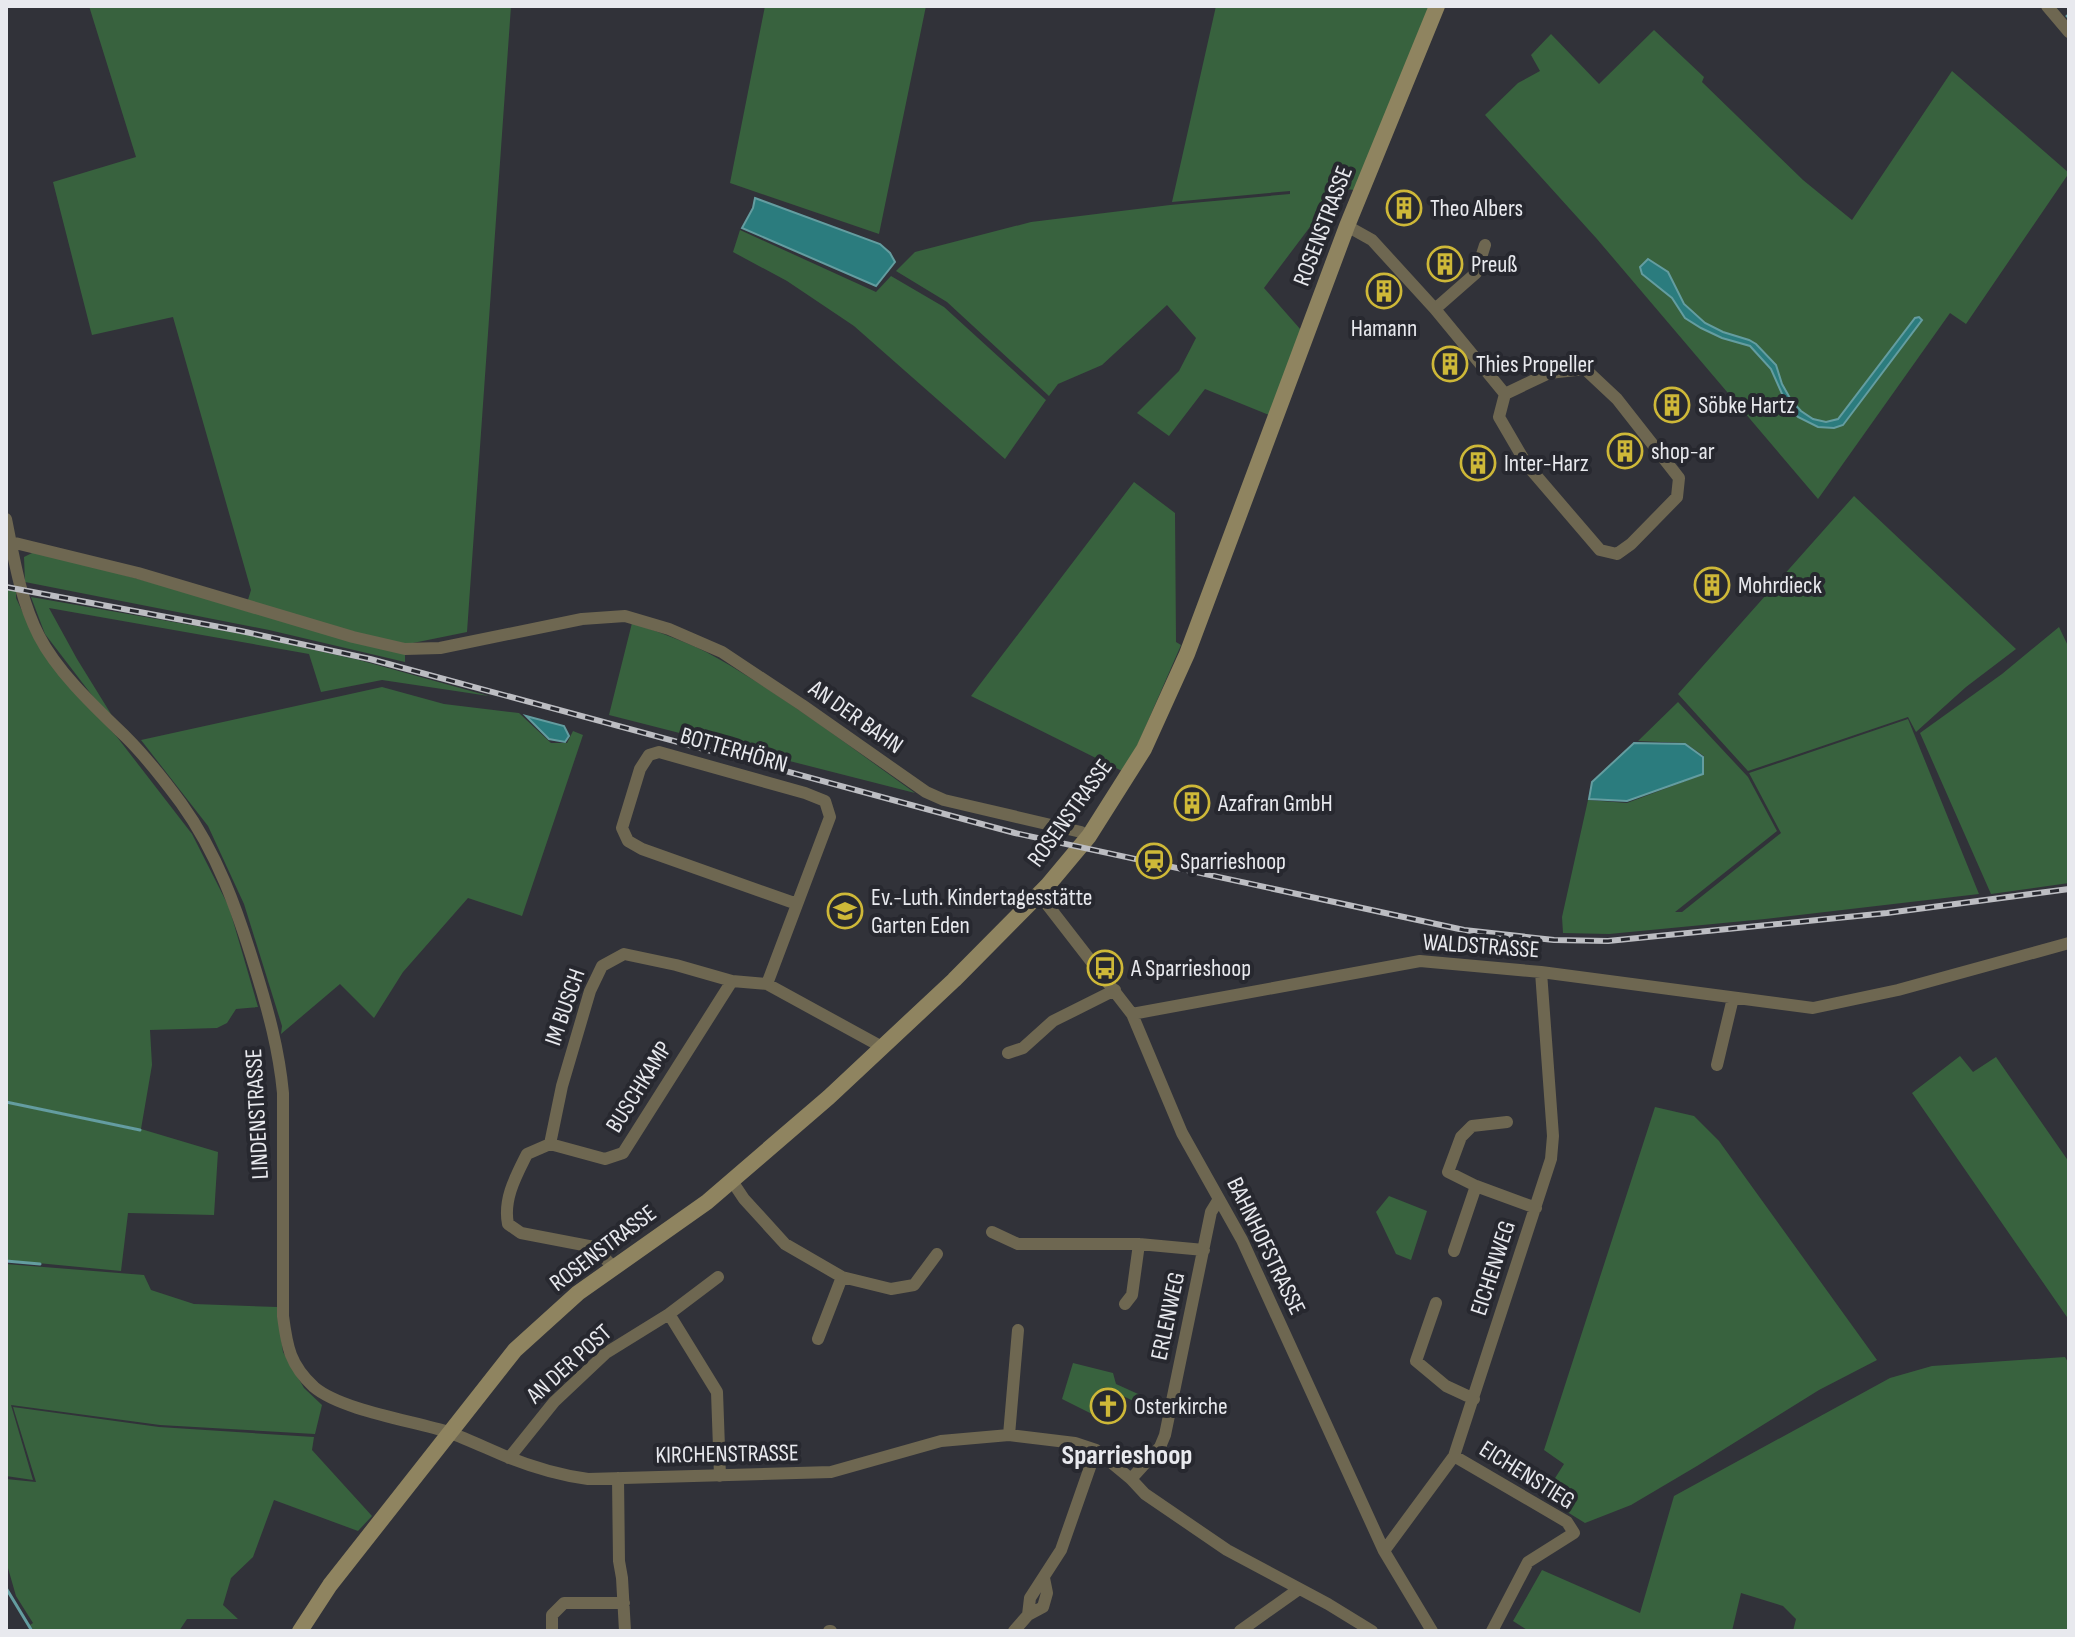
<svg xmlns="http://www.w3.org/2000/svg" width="2075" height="1637" font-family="'Sofia Sans Condensed',sans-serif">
<rect width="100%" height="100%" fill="#313239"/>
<path fill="#38623e" d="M 89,6 L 511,6 L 467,632 L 408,644 L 352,633 L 247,603 L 251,590 L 173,317 L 92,335 L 53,182 L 136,157 Z
M 765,6 L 926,6 L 879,234 L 730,183 Z
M 1216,6 L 1432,6 L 1356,190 L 1343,189 L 1334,195 L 1264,288 L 1301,330 L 1269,415 L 1205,389 L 1169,436 L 1137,413 L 1179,371 L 1196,338 L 1167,305 L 1102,365 L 1058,384 L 1049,396 L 947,302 L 896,271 L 915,252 L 1031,222 L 1170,205 L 1290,194 L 1290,191 L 1172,202 Z
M 1654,30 L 1704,77 L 1702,82 L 1803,180 L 1852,220 L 1952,71 L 2069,173 L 1966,324 L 1950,313 L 1818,499 L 1597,239 L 1485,115 L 1518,83 L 1540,71 L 1531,55 L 1551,34 L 1599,84 Z
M 740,230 L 876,292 L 891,276 L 944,307 L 1046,400 L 1005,459 L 854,326 L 787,281 L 733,252 Z
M 1134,482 L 1175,513 L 1176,642 L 1181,645 L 1138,744 L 1122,771 L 971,696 Z
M 1854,496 L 2016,649 L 1966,687 L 1916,732 L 1908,717 L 1748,771 L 1678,694 Z
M 36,551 L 405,652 L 405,662 L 269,630 L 25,582 L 24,557 Z
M 6,589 L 16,591 L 16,598 L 37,643 L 68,684 L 117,737 L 192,834 L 229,907 L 258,1007 L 236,1009 L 227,1023 L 217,1028 L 150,1030 L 152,1065 L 141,1129 L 218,1152 L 214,1215 L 128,1213 L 121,1271 L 6,1260 L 6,1103 L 140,1131 L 141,1129 L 6,1101 Z
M 31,597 L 242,634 L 359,660 L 489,696 L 382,680 L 321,692 L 309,654 L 49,608 L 77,659 L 111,714 L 101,707 L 45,634 Z
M 632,623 C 661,633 691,643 717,658 C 786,697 850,747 915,793 L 609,715 Z
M 2059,627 L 2069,648 L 2069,883 L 1991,894 L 1920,733 L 2002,674 Z
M 382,687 L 444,704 L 519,713 L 551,743 L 567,743 L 573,731 L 583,735 L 522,916 L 468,898 L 403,972 L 374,1018 L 340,984 L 281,1034 L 282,1026 L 244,904 L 208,826 L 141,740 Z
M 1678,702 L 1748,777 L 1777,831 L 1675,912 L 1682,912 L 1781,833 L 1749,773 L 1908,719 L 1979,894 L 1765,919 L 1609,934 L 1563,933 L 1562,917 L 1588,800 L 1627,803 L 1704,774 L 1704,756 L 1685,743 L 1638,741 Z
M 1960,1056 L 1973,1072 L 1996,1057 L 2069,1162 L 2069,1320 L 1912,1093 Z
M 1655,1107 L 1694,1116 L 1719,1141 L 1877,1360 L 1819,1390 L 1697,1466 L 1631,1505 L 1585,1523 L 1543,1497 L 1564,1464 L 1544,1450 Z
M 1389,1196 L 1427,1211 L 1411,1260 L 1396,1254 L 1376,1212 Z
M 6,1264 L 144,1275 L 151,1290 L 194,1304 L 277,1307 L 283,1352 L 304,1388 L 322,1405 L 315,1434 L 160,1425 L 11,1405 L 33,1480 L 6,1476 Z
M 2065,1357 L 2069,1364 L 2069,1631 L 1793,1631 L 1796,1619 L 1783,1606 L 1741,1593 L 1732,1631 L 1529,1631 L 1513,1621 L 1542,1570 L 1640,1613 L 1674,1496 L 1890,1378 L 1932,1366 Z
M 1073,1363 L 1113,1373 L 1116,1384 L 1147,1398 L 1144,1406 L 1104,1387 L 1092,1414 L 1062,1399 Z
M 13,1407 L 159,1427 L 314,1437 L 312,1450 L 372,1516 L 358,1531 L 274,1500 L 253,1557 L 231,1578 L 223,1605 L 238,1619 L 187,1619 L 179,1631 L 34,1631 L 30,1625 L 33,1623 L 16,1596 L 6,1561 L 6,1479 L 36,1482 Z"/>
<path fill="#2b7c7e" stroke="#649da0" stroke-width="2" d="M 755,198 L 880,244 L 890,253 L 895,262 L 876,286 L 742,228 L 753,208 Z
M 1648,259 L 1668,272 L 1684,304 L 1705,323 L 1723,332 L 1749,340 L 1756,344 L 1776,365 L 1782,384 L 1791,400 L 1801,411 L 1813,419 L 1826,422 L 1838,419 L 1915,318 L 1919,317 L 1922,320 L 1843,425 L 1834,428 L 1818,427 L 1798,417 L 1787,405 L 1771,369 L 1750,346 L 1722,338 L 1701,328 L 1685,318 L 1672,298 L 1642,274 L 1640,267 Z
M 526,716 L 564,726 L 569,736 L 565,742 L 549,739 Z
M 1634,743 L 1685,744 L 1703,757 L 1703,774 L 1627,801 L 1589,799 L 1592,782 Z"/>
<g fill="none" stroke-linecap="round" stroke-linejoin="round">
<path stroke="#649da0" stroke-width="3" d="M 2067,16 L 2069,16
M 6,1102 L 140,1130
M 6,1261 L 40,1264
M 6,1588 L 32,1631"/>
<path stroke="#6e6751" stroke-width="12" d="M 2047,6 L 2069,32
M 1347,226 L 1372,240 L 1435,309 L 1496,383 L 1505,394 L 1499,417 L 1527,465 L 1600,550 L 1617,554 L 1631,544 L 1677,497 L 1679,478 L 1617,399 L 1585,369 L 1549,373 L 1505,394
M 1435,309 L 1476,273 L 1485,245
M 6,519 C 14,558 20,599 39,636 C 58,673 96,708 126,737 C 146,757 164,780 181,803 C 217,853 237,909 255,968 C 268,1010 279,1050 283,1093 L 283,1316 C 287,1347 290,1365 314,1387 C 341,1410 413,1421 448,1432 C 467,1439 486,1448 505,1456 C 532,1467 559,1475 588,1479 L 831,1472 L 941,1441 L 1009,1435 L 1075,1443 L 1096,1450 L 1131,1479 L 1145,1494 L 1227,1550 L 1328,1604 L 1372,1631
M 11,542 L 138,573 L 353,637 L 405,649 L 440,648 L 582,619 L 625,616 L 669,629 L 722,652 L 802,705 L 926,792 L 944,800 L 1081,832 L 1089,836
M 1039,894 L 1132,1014 L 1182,1133 L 1242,1240 L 1384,1551 L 1432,1631
M 767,984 L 830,817 L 825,801 L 805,793 L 659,752 L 649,755 L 640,769 L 622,828 L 628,841 L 642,849 L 797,904
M 1132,1014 L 1420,961 L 1541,972 L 1813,1008 L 1898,990 L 2069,943
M 1008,1053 L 1023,1048 L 1053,1021 L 1115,990
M 1717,1065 L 1733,998
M 1507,1122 L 1472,1126 L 1461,1137 L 1448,1172 L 1476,1186 L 1536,1208
M 550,1144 L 605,1159 L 623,1153 L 732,981
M 732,1181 L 744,1199 L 785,1244 L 842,1277 L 891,1289 L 914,1285 L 937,1254
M 992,1232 L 1018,1244 L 1139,1244 L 1204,1250
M 1454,1251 L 1476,1186
M 614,1268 L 594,1247 L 521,1233 L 508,1224 C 503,1199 516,1176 527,1154 L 550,1144 L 562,1086 L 590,991 L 602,966 L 624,954 L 676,965 L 732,981 L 767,984 L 882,1047
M 1436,1303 L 1416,1361 L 1446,1386 L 1474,1399
M 1125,1304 L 1132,1295 L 1139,1244
M 669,1314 L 718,1277
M 818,1339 L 842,1277
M 1009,1435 L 1018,1330
M 1454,1456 L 1567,1522 L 1574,1533 L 1528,1562 L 1492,1631
M 509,1458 L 554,1402 L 606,1353 L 669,1314 L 717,1392 L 720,1476
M 618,1478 L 619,1561 L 622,1578 L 625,1631
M 1131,1479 L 1160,1447 L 1165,1435 L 1211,1212 L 1219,1199
M 1384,1551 L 1454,1456 L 1551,1159 L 1553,1136 L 1541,972
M 1028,1615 L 1043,1607 L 1047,1593 L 1044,1578
M 552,1631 L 552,1615 L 564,1603 L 624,1603
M 829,1631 L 831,1631
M 1014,1631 L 1028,1615 L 1030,1598 L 1061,1550 L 1096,1450
M 1240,1631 L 1299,1589"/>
<path stroke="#8f8460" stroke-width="16" d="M 300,1631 L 330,1585 L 515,1350 L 578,1293 L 707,1202 L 829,1097 L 954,980 L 1048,885 L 1089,836 L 1144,749 L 1187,654 L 1347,226 L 1437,6"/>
<g stroke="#bcbdc2" stroke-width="6">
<path id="rail" d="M 6,587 L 241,631 L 370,659 L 1015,833 L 1464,930 L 1554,940 L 1608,941 L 1887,913 L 2069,889"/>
</g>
<use href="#rail" stroke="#27282f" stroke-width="3" stroke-dasharray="9" stroke-linecap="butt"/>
</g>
<defs>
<g id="building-ring" transform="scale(1.8)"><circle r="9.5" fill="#27282f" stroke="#ceb838" stroke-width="1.5"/><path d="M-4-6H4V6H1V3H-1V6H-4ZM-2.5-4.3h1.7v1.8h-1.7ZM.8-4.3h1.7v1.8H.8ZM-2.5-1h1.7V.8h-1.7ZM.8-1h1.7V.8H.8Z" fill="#ceb838"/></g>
<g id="station-ring" transform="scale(1.8)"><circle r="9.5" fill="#27282f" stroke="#ceb838" stroke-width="1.5"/><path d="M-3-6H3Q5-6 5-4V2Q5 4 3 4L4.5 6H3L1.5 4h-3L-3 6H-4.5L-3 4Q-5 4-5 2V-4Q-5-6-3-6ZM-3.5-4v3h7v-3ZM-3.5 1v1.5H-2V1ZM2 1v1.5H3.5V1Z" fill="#ceb838"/></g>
<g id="school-ring" transform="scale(1.8)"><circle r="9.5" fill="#27282f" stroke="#ceb838" stroke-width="1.5"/><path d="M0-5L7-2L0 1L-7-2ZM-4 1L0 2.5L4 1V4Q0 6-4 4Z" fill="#ceb838"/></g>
<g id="bus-ring" transform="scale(1.8)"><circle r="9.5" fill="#27282f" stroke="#ceb838" stroke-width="1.5"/><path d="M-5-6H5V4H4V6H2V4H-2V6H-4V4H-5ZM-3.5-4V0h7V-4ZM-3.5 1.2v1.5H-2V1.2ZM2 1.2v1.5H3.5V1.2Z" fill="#ceb838"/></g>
<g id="church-ring" transform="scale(1.8)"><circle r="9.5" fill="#27282f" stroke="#ceb838" stroke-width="1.5"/><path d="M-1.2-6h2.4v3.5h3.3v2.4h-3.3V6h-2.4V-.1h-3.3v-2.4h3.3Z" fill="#ceb838"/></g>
</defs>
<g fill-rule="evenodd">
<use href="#building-ring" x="1404" y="208"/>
<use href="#building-ring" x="1445" y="264"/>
<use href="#building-ring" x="1384" y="291"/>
<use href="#building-ring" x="1450" y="364"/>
<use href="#building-ring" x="1672" y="405"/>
<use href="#building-ring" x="1625" y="451"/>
<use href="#building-ring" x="1478" y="463"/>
<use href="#building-ring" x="1712" y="585"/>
<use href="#building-ring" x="1192" y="803"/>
<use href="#station-ring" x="1154" y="861"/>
<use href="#school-ring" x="845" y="911"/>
<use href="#bus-ring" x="1105" y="968"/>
<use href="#church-ring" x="1108" y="1406"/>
</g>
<g text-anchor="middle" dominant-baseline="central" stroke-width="8" stroke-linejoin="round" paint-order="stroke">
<g font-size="24" fill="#e8e9ee" stroke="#27282f" text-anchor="start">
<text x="1430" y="208">Theo Albers</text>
<text x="1471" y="264">Preuß</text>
<text x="1384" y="328" text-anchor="middle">Hamann</text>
<text x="1476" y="364">Thies Propeller</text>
<text x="1698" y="405">Söbke Hartz</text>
<text x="1651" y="451">shop-ar</text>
<text x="1504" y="463">Inter-Harz</text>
<text x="1738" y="585">Mohrdieck</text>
<text x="1218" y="803">Azafran GmbH</text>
<text x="1180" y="861">Sparrieshoop</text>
<text x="871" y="897">Ev.-Luth. Kindertagesstätte<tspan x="871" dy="28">Garten Eden</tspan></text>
<text x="1131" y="968">A Sparrieshoop</text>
<text x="1134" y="1406">Osterkirche</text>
</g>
<g font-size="24" fill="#e8e9ee" stroke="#27282f">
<text transform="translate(1323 226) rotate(-69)">ROSENSTRASSE</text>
<text transform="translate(856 717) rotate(35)">AN DER BAHN</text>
<text transform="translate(734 750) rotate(16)">BOTTERHÖRN</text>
<text transform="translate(1070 813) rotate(-54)">ROSENSTRASSE</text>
<text transform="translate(1481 946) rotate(4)">WALDSTRASSE</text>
<text transform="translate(565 1007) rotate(-71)">IM BUSCH</text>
<text transform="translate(639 1087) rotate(-58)">BUSCHKAMP</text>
<text transform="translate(257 1114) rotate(-93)">LINDENSTRASSE</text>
<text transform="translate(1266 1246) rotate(64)">BAHNHOFSTRASSE</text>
<text transform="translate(603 1248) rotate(-37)">ROSENSTRASSE</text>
<text transform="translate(1493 1268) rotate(-72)">EICHENWEG</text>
<text transform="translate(1168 1316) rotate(-78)">ERLENWEG</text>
<text transform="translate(569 1364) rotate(-42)">AN DER POST</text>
<text transform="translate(727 1454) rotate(-1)">KIRCHENSTRASSE</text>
<text transform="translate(1527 1475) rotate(32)">EICHENSTIEG</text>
</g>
<g font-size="28" font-weight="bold" fill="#e8e9ee" stroke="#27282f">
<text x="1127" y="1455">Sparrieshoop</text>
</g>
</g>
<rect width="2075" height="1637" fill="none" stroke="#e8e9ee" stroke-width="16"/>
</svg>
